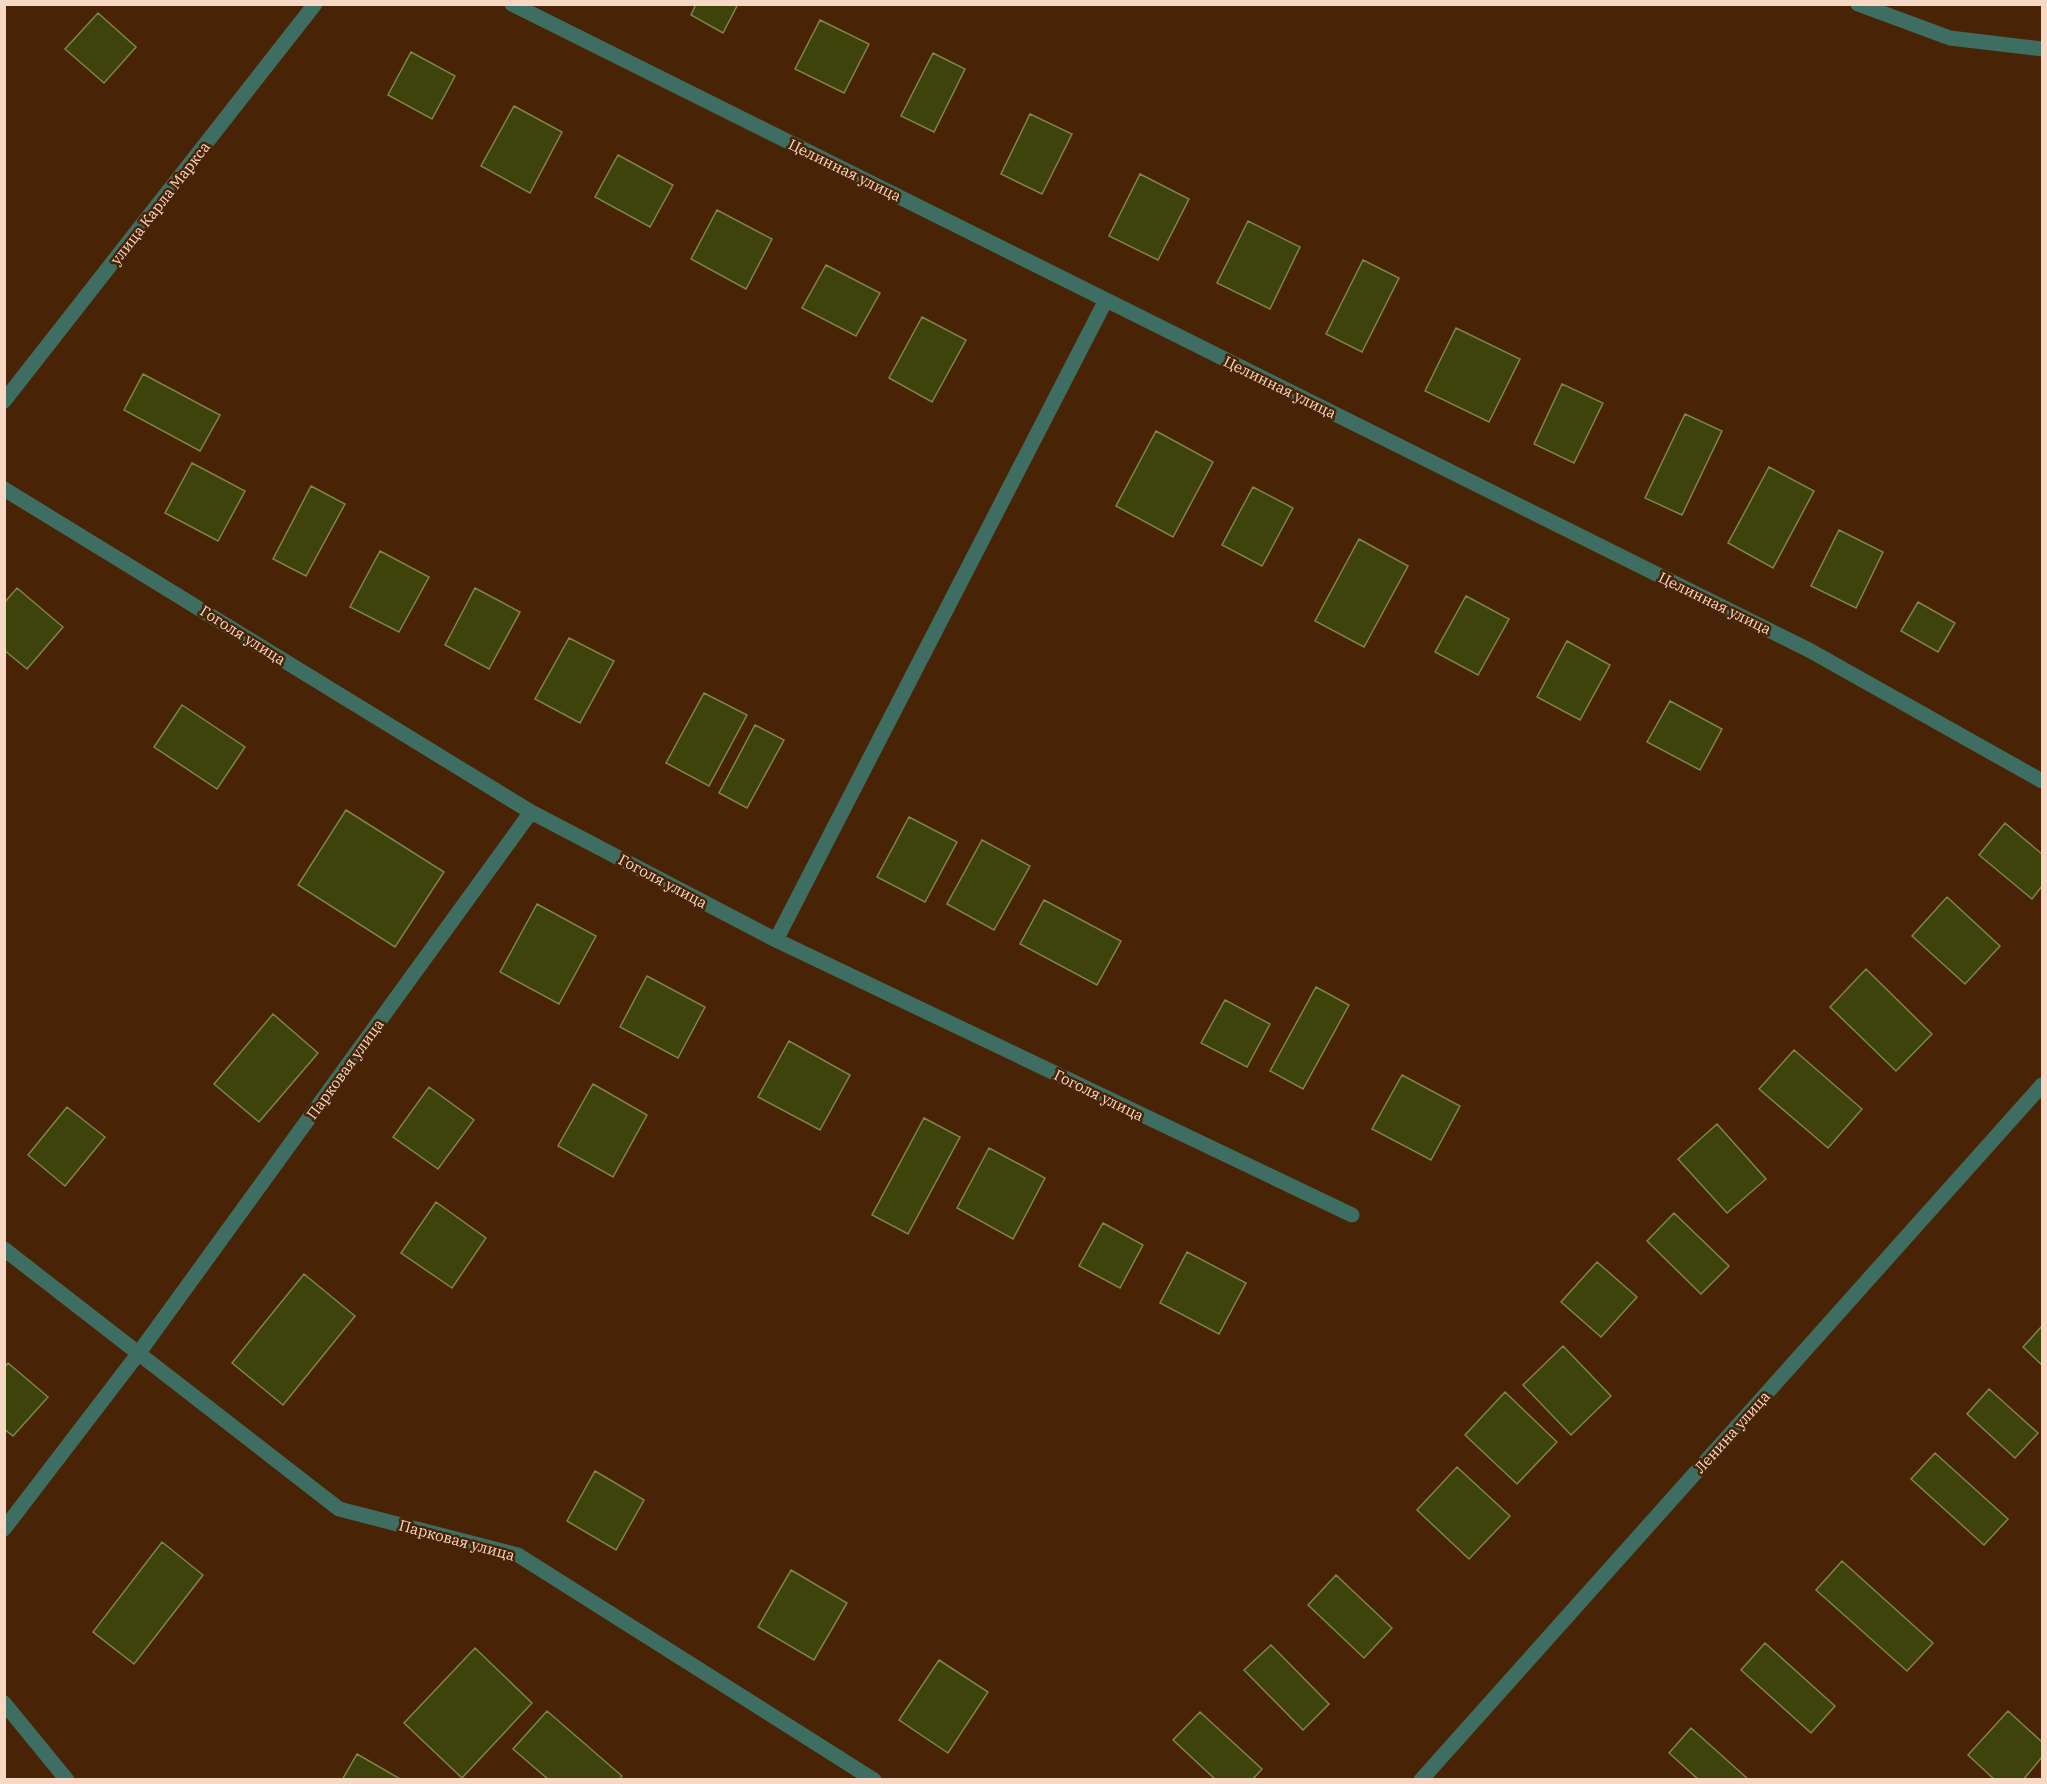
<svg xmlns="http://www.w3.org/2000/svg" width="2047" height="1784" font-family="'IBM Plex Serif',serif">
<rect width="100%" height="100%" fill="#492305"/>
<path fill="#3e430c" stroke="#7e8646" stroke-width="1.5" d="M 696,4 L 738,4 L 723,33 L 691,15 Z
M 98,13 L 136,47 L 104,83 L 65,49 Z
M 820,20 L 869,44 L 844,93 L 795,69 Z
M 411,52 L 455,76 L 432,119 L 388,95 Z
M 933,53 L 965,69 L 934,132 L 901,116 Z
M 514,106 L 562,132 L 530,193 L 481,166 Z
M 1030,114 L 1072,134 L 1042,194 L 1001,174 Z
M 618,155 L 673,185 L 650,227 L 595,197 Z
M 1140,174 L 1189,199 L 1158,260 L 1109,236 Z
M 717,210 L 772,239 L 746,289 L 691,259 Z
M 1248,221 L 1300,247 L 1270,309 L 1217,283 Z
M 1363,260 L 1399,278 L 1362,352 L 1326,334 Z
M 826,265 L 880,293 L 856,336 L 802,308 Z
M 922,317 L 966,340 L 932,402 L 889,378 Z
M 1456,328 L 1520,359 L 1489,422 L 1425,391 Z
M 143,374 L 220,415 L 200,451 L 124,410 Z
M 1562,384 L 1603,403 L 1574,463 L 1534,444 Z
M 1685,414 L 1722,431 L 1682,515 L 1645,498 Z
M 1156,431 L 1213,462 L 1173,537 L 1116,506 Z
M 192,463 L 245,491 L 218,541 L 165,513 Z
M 1769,467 L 1814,491 L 1773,568 L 1728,543 Z
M 311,486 L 345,504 L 306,576 L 273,559 Z
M 1253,487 L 1293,508 L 1262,566 L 1222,545 Z
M 1839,530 L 1883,552 L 1856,608 L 1811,586 Z
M 1359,539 L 1408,566 L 1364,647 L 1315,621 Z
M 380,551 L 429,577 L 399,632 L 350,607 Z
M 17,588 L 63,627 L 27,669 L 4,650 L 4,603 Z
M 475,588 L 520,612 L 489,669 L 445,645 Z
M 1466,596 L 1509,619 L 1478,675 L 1435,652 Z
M 1918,602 L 1955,623 L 1938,652 L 1901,631 Z
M 569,638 L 614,661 L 580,723 L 535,699 Z
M 1567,641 L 1610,665 L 1580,720 L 1537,697 Z
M 704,693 L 747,715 L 709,786 L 666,763 Z
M 1670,701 L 1722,729 L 1700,770 L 1647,742 Z
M 182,705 L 245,747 L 217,789 L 154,747 Z
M 755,725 L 784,740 L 747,808 L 719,793 Z
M 346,810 L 444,872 L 395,947 L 298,885 Z
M 909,817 L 957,842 L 925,902 L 877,877 Z
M 2005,823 L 2042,854 L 2042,886 L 2032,899 L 1979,855 Z
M 982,840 L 1030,866 L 994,930 L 947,904 Z
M 1947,897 L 2000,946 L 1965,984 L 1912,936 Z
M 1044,900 L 1121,941 L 1097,985 L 1020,944 Z
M 537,904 L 596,936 L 559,1004 L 500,972 Z
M 1866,969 L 1932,1034 L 1896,1071 L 1830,1007 Z
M 647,976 L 705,1007 L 678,1058 L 620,1027 Z
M 1316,987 L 1349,1005 L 1303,1089 L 1270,1071 Z
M 1225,1000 L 1270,1024 L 1247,1067 L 1201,1043 Z
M 273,1014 L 318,1053 L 259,1122 L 214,1084 Z
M 789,1041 L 850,1075 L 820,1130 L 758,1097 Z
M 1794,1050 L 1862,1109 L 1828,1148 L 1759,1089 Z
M 1402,1075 L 1460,1106 L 1431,1160 L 1372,1129 Z
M 593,1084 L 647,1115 L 613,1177 L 558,1146 Z
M 429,1087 L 474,1120 L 438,1169 L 393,1137 Z
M 67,1107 L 105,1137 L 65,1186 L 28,1155 Z
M 924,1118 L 960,1137 L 908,1234 L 872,1215 Z
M 1717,1124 L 1766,1179 L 1727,1213 L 1678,1159 Z
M 989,1148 L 1045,1178 L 1013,1239 L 957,1208 Z
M 436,1202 L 486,1238 L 452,1288 L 401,1253 Z
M 1674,1213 L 1729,1266 L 1701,1294 L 1647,1241 Z
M 1103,1223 L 1143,1245 L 1120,1288 L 1079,1266 Z
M 1187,1252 L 1246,1283 L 1219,1334 L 1160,1303 Z
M 1597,1262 L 1637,1297 L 1601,1337 L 1561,1302 Z
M 304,1274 L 355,1316 L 283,1405 L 232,1363 Z
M 2042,1326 L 2042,1365 L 2023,1347 Z
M 1563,1346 L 1611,1396 L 1571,1435 L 1523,1385 Z
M 8,1363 L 48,1397 L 13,1436 L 4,1429 L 4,1368 Z
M 1989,1389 L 2038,1433 L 2015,1458 L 1967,1414 Z
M 1505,1392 L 1557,1442 L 1517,1484 L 1465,1435 Z
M 1935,1453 L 2008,1519 L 1984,1545 L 1911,1479 Z
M 1457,1467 L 1510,1516 L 1469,1559 L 1417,1510 Z
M 595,1471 L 644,1500 L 616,1550 L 567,1521 Z
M 162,1542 L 203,1575 L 134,1664 L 93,1632 Z
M 1842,1561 L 1933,1643 L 1907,1671 L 1816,1590 Z
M 791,1570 L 847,1603 L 814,1660 L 758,1627 Z
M 1336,1575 L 1392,1628 L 1364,1658 L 1308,1605 Z
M 1765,1643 L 1835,1706 L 1811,1733 L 1741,1670 Z
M 1271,1645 L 1329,1704 L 1303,1730 L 1244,1670 Z
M 475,1648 L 532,1703 L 462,1778 L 404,1723 Z
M 939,1660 L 988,1692 L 948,1753 L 899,1720 Z
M 547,1711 L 622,1776 L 619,1780 L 549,1780 L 513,1749 Z
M 2008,1711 L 2042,1742 L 2042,1757 L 2023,1780 L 1995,1780 L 1968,1755 Z
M 1200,1712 L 1262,1769 L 1252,1780 L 1216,1780 L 1173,1740 Z
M 1691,1728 L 1748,1779 L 1747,1780 L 1699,1780 L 1669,1753 Z
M 357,1754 L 402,1780 L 342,1780 Z"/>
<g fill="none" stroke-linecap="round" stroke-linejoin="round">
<path stroke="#3e6e61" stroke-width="15" d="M 512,4 L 1809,650 L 2042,781
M 1858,4 L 1950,38 L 2042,49
M 4,401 L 315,4
M 4,489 L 531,812 L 776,940 L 1352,1215
M 776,940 L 1106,300
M 4,1249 L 339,1509 L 518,1555 L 874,1780
M 4,1529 L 138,1354 L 531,812
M 4,1703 L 67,1780
M 1421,1780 L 2042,1085"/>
</g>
<g text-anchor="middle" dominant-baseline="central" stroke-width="5" stroke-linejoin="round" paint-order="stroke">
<g font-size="15" fill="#f7d8c4" stroke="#492305">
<text transform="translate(845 170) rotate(26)">Целинная улица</text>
<text transform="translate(160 203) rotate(-52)">улица Карла Маркса</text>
<text transform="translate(1280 387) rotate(26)">Целинная улица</text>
<text transform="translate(1715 603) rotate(26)">Целинная улица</text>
<text transform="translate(243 635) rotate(32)">Гоголя улица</text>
<text transform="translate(663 881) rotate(28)">Гоголя улица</text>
<text transform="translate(345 1069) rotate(-54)">Парковая улица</text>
<text transform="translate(1099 1095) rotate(26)">Гоголя улица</text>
<text transform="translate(1732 1432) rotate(-48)">Ленина улица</text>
<text transform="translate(457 1540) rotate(15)">Парковая улица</text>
</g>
</g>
<rect width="2047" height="1784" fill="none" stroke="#f7d8c4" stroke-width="12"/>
</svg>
